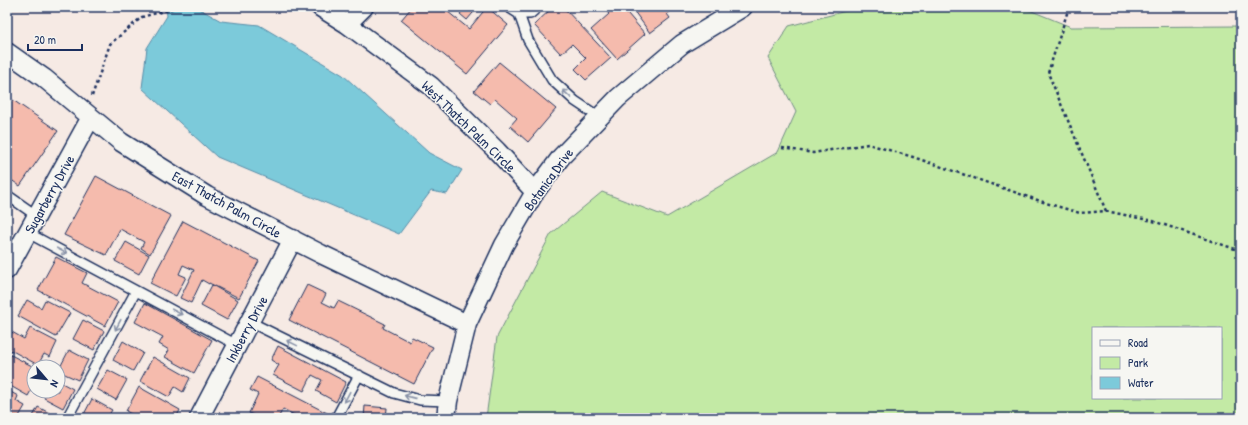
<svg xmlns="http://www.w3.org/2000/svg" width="1248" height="425" font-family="'Patrick Hand',sans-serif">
<rect width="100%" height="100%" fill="#f6eae4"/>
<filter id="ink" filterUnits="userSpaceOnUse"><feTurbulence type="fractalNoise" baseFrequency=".025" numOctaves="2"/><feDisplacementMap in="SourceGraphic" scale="8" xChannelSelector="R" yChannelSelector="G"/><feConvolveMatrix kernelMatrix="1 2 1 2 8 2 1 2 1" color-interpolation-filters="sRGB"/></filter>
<g filter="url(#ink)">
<path fill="#c3eaa5" stroke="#6f8c82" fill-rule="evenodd" d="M 861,7 L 1022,7 L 1071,27 L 1241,26 L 1241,418 L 486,418 L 497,337 L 551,234 L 602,192 L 667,217 L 778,152 L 796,112 L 768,58 L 789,26 ZM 1093,328 L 1221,328 L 1221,398 L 1093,398 Z"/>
<path fill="#7ccada" stroke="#558ca8" d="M 166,7 L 196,7 L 221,21 L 259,25 L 343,75 L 429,153 L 462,170 L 447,194 L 431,191 L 399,234 L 217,157 L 142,88 L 147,48 L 167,16 Z"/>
<path fill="#f5bbad" stroke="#1b2f5e" d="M 412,7 L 442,7 L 469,29 L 487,7 L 508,25 L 467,74 L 401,20 Z
M 465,7 L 478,7 L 467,20 L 460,14 Z
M 553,7 L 563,7 L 611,58 L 586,80 L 575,69 L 586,58 L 572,44 L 561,54 L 534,25 Z
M 603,7 L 622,7 L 645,34 L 617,59 L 591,30 L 609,14 Z
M 631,7 L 676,7 L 667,14 L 670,18 L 650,33 Z
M 499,62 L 556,109 L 528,142 L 510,126 L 517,118 L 495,99 L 490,104 L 474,91 Z
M 7,96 L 58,131 L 20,186 L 7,177 L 7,155 L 11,149 L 7,146 Z
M 96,176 L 171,216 L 150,254 L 141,248 L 144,242 L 120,229 L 106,255 L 64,235 Z
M 183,221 L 259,261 L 239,298 L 209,283 L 209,284 L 202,280 L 191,303 L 180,298 L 194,270 L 183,265 L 179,274 L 186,277 L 176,296 L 150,283 Z
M 126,242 L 149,255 L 139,274 L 115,261 Z
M 56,257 L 87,273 L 82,283 L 118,302 L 105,326 L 38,290 Z
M 212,285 L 238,300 L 227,320 L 201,306 Z
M 307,285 L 326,294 L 322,302 L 334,308 L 338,301 L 385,324 L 383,328 L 410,342 L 412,337 L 433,347 L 414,384 L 289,320 Z
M 27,300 L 41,308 L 45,300 L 70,313 L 56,337 L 18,316 Z
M 145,303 L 212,340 L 194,373 L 165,357 L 169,350 L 159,344 L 163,337 L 135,322 Z
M 83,320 L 104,331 L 94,350 L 73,339 Z
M 30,328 L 57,342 L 50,357 L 44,354 L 38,365 L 7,348 L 7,343 L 12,332 L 24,339 Z
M 123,341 L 143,353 L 133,371 L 113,360 Z
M 278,346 L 346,382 L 336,402 L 316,391 L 322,380 L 312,375 L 304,391 L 273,375 L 279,365 L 271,360 Z
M 69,350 L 88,360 L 78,380 L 58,371 Z
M 7,353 L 34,367 L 34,385 L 28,396 L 7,384 Z
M 153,357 L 190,378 L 183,392 L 175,387 L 169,397 L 140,381 Z
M 108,370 L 127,380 L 116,400 L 97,389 Z
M 257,377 L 327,413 L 325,418 L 300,418 L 283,409 L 278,418 L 259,418 L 249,413 L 258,394 L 250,390 Z
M 58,381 L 73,389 L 63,408 L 44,398 L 48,391 L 58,391 Z
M 139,387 L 180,410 L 176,418 L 138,418 L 126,411 Z
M 7,390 L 18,396 L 16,401 L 25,406 L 18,418 L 7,418 Z
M 92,399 L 112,410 L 107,418 L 82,418 Z
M 365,406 L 387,408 L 386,418 L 364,418 Z
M 38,407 L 57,417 L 57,418 L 32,418 Z"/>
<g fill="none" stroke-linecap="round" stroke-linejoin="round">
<g stroke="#1b2f5e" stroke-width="12">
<path id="service" d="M 508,7 L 519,14 L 530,14 L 538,7
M 519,14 L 528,40 L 552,80 L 575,101 L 599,117
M 7,195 L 37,216
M 28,233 L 237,345
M 250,322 L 394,393 L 420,400 L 448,401
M 67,418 L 136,291
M 336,418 L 359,375"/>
</g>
<g stroke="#1b2f5e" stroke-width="21">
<path id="minor" d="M 320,7 L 347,24 L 431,86 L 497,151 L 535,192
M 347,24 L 364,7
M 7,52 L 44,78 L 121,142 L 207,196 L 321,254 L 467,324
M 7,270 L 91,117
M 199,418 L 293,239
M 446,418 L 448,401 L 467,324 L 504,245 L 535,192 L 561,157 L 618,98 L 682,44 L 743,7"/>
</g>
<path stroke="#1b2f5e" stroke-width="2.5" stroke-dasharray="3 3" stroke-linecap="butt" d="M 1069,7 L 1048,73 L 1106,211
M 92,96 L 110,44 L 142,17 L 178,7
M 782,148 L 813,153 L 868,144 L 913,157 L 1046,203 L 1080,213 L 1106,211 L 1153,221 L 1241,251"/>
<use href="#service" stroke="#f6f6f2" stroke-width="9"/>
<use href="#minor" stroke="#f6f6f2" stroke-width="18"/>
</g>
<defs><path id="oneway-shaft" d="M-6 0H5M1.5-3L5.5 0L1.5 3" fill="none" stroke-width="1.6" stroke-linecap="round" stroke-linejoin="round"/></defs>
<g stroke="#8892a8">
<use href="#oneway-shaft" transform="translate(567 94) rotate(-137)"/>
<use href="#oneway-shaft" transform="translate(62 251) rotate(28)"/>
<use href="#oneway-shaft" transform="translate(177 312) rotate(28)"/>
<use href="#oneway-shaft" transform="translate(118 325) rotate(118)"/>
<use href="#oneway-shaft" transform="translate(292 343) rotate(-154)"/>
<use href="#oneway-shaft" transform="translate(347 397) rotate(118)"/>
<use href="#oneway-shaft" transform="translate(410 397) rotate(-165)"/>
</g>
</g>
<g text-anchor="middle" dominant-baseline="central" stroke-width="3" stroke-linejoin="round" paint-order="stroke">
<g font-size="14" fill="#1b2f5e" stroke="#f6f6f2">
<text transform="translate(469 126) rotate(44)">West Thatch Palm Circle</text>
<text transform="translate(548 179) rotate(-54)">Botanica Drive</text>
<text transform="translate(49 194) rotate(-61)">Sugarberry Drive</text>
<text transform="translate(227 204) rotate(29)">East Thatch Palm Circle</text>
<text transform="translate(246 329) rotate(-62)">Inkberry Drive</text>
</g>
</g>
<rect width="1248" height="425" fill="none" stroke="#f6f6f2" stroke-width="24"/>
<rect x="12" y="12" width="1224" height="401" fill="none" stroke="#1b2f5e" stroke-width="1.5" filter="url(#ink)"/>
<rect x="1092" y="327" width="130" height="72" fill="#f6f6f2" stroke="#9ea6b7"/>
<rect x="1100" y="340" width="20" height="6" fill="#f6f6f2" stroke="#9ea6b7"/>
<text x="1128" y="347" font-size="12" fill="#1b2f5e">Road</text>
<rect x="1100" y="357" width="20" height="12" fill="#c3eaa5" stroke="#9ea6b7"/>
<text x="1128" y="367" font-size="12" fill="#1b2f5e">Park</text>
<rect x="1100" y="377" width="20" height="12" fill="#7ccada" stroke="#9ea6b7"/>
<text x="1128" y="387" font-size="12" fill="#1b2f5e">Water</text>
<g transform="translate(46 379) rotate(118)"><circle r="19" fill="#f6f6f2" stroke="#9ea6b7"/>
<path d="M0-3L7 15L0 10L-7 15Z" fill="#1b2f5e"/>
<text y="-6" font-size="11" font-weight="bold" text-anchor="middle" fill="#1b2f5e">N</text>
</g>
<path d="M28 44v6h54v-6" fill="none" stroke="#1b2f5e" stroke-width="2"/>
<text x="34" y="44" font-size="12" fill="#1b2f5e" stroke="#f6f6f2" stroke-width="3" paint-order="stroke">20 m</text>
</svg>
